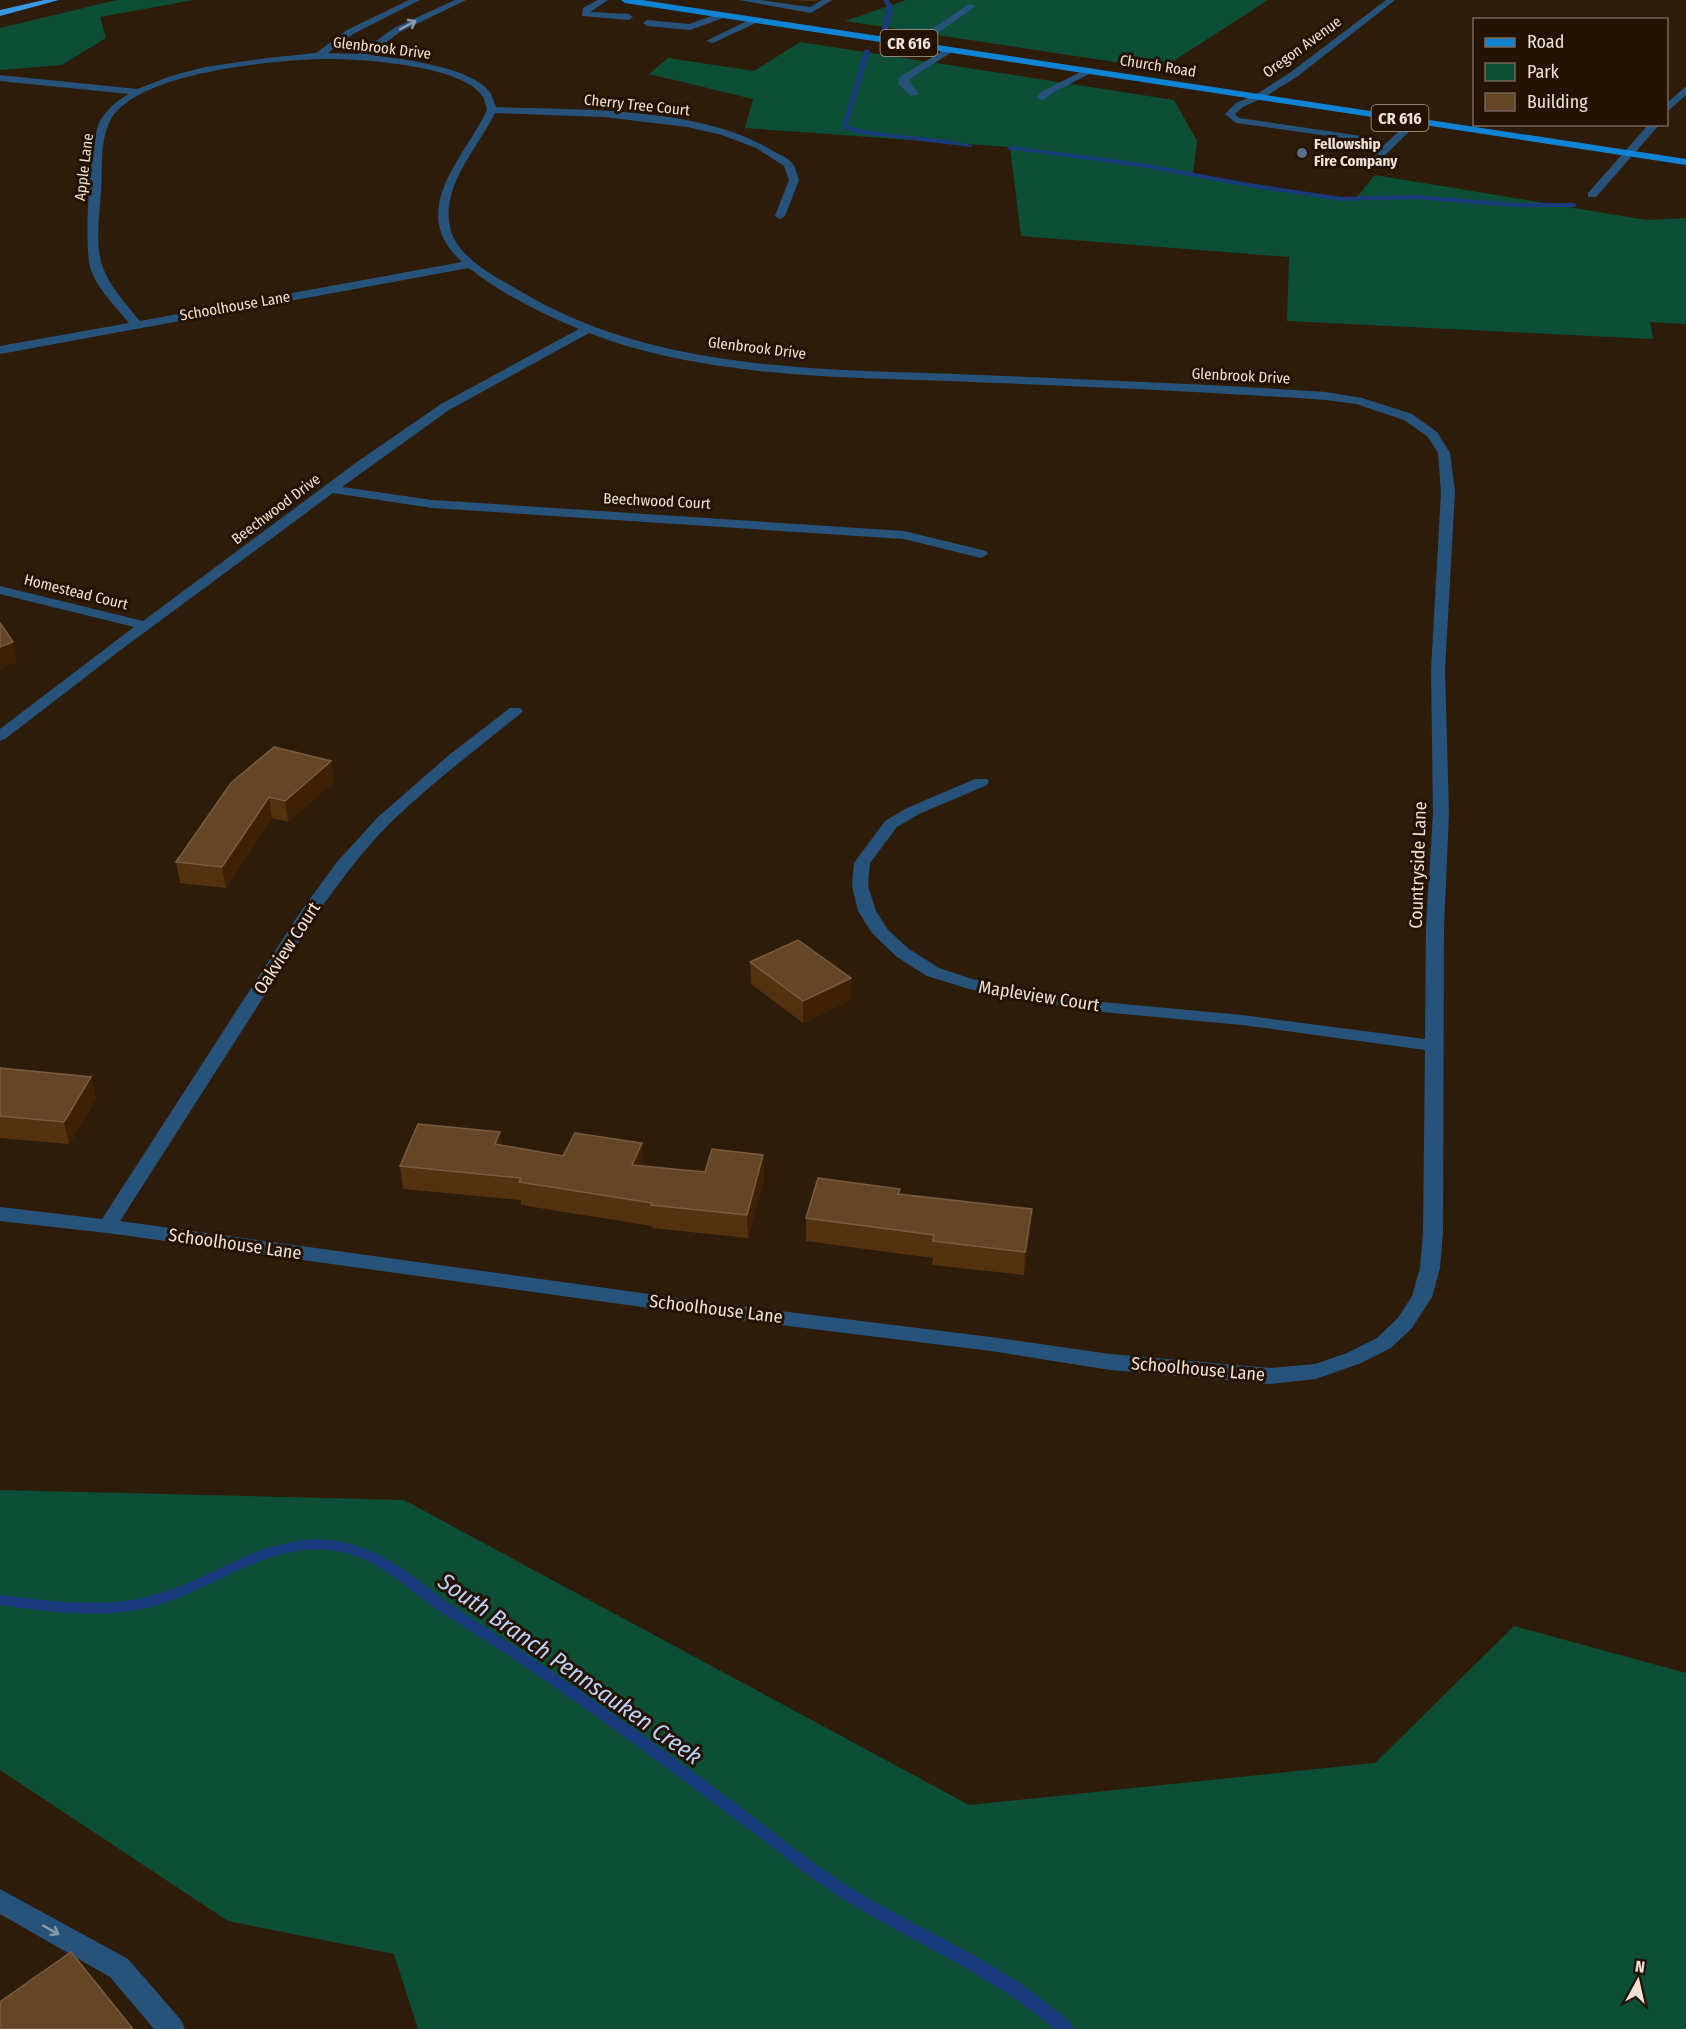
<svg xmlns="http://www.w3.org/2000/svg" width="1686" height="2029" font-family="'Fira Sans Condensed',sans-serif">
<rect width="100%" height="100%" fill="#2e1c0b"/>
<path fill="#0c4f36" d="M 117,0 L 193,0 L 100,17 L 106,38 L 62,65 L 0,70 L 0,28 Z
M 906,0 L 1268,0 L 1161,69 L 845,21 Z
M 800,42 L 1174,100 L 1197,141 L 1193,175 L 1322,196 L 1356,198 L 1375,175 L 1646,220 L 1686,218 L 1686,324 L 1650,322 L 1653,339 L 1287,321 L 1289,257 L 1021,236 L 1010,147 L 745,128 L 753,99 L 649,74 L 668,58 L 754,71 Z
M 0,1490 L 404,1500 L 969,1805 L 1375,1763 L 1514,1626 L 1686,1673 L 1686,2029 L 418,2029 L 394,1954 L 228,1921 L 0,1770 Z"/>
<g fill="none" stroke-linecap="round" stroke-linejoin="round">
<path fill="#193b7d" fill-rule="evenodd" d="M 883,0 L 889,0 L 893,7 L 887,33 L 884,35 L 881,33 L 887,7 Z
M 867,49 L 870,51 L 847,126 C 888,137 931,135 972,145 L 972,147 L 862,134 L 842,128 L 864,51 Z
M 1010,146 L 1141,163 L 1243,182 L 1341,197 L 1414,195 L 1516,203 L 1574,203 L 1577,205 L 1574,207 L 1516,207 L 1414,199 L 1341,201 L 1243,186 L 1141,167 L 1008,149 L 1007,148 Z
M 309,1539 C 324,1540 339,1540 354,1545 C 396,1557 427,1590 463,1613 C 550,1668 633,1727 716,1789 C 767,1826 818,1870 873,1901 C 934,1936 1001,1964 1055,2010 C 1062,2015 1070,2021 1074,2029 L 1054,2029 C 984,1968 897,1937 822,1885 C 800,1870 780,1852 759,1837 C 662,1765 567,1692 466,1628 C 452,1619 438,1611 425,1601 C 398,1580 371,1556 336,1551 C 269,1540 213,1591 151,1607 C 102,1619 50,1612 0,1605 L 0,1595 C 51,1601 104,1609 154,1595 C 190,1585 222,1566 255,1552 C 273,1546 290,1542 309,1539 Z"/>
<path fill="#27537a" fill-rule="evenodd" d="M 409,0 L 420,0 L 353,34 L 328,53 L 358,54 L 394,28 L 455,0 L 466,0 L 400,32 L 369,55 C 398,58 475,67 491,94 C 493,98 494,103 496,107 C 578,110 702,106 773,151 C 779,154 788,158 792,163 C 796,167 797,175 799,180 L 785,216 L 780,219 L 775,216 L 789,180 L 784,166 L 756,148 L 722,135 L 687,127 L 604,117 L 495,113 C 478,148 441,185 450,227 C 455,253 486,272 508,284 C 541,304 575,321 612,333 C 729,372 858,370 981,375 C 1096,380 1211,384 1326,392 L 1362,398 L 1412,414 L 1437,432 L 1450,453 L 1455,492 L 1445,670 L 1449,813 L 1444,927 L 1443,1233 L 1440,1268 L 1432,1297 L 1412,1328 L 1391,1348 L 1361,1363 L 1316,1379 L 1270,1384 L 1110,1370 L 991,1351 L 700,1315 L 107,1233 L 0,1221 L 0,1207 L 102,1219 L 299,914 L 337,862 L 378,817 L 449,755 L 510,708 L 520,708 L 523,711 L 520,714 C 476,749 431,784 390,823 C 362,851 339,883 316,915 L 120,1221 L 700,1301 L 991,1337 L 1110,1354 L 1270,1368 L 1315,1364 L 1347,1353 L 1377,1338 L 1398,1318 L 1412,1296 L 1420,1268 L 1423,1233 L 1425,1050 L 1242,1025 L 1102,1012 L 969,989 L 927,976 L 897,957 L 872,933 L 858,911 L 852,886 L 854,863 L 885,821 L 907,808 L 975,779 L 987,779 L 989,782 L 987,785 L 919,814 L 897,827 L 870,863 L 868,886 L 876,911 L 888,930 L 909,949 L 939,968 L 972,979 L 1102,1002 L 1242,1015 L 1425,1039 L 1426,927 L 1433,813 L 1431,670 L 1441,492 L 1438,453 L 1428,437 L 1404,420 L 1356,404 L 1326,400 C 1200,391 1074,386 949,381 C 832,377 699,376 589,333 L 449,410 L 342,487 L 432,500 L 904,531 L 986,551 L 988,554 L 981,558 L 904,539 L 432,508 L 333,493 L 122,649 L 5,739 L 0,741 L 0,729 L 134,627 L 0,594 L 0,586 L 143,621 L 357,462 L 441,404 L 579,329 C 540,313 502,294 469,268 L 0,354 L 0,346 L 129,323 C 116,307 98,290 91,270 C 83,249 90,144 99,123 C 105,111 117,100 129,94 L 0,81 L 0,75 L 137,89 L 171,76 L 205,67 L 267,58 L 316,53 L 347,30 ZM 318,59 C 353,58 464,64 483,97 C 485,100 486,106 487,110 C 463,160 406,211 462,262 L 140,321 C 95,268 95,261 101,193 C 103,170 99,143 110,121 C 134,73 269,61 318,59 Z
M 598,0 L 608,0 L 590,12 L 629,14 L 633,17 L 629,20 L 582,16 L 583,8 Z
M 739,0 L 761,0 L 810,7 L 822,0 L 832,0 L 811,13 Z
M 1386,0 L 1395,0 L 1298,76 L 1263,98 L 1243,107 L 1235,114 L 1239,118 L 1361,136 L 1364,137 L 1364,141 L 1236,123 L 1225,114 L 1236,103 L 1257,94 L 1291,72 Z
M 969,4 L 976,6 L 919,46 L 913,46 L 913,42 Z
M 723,12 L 727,15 L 726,17 L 690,30 L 647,26 L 643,23 L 647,20 L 689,24 Z
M 755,17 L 759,20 L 758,22 L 713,43 L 706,41 Z
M 947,48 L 955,50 L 908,80 L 919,94 L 911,96 L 898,83 L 900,77 Z
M 1088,68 L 1093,71 L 1091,73 C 1081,79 1049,93 1044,100 L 1036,98 L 1041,92 Z
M 1686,86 L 1686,95 L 1666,113 L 1666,104 Z
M 1412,119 L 1420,121 L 1377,163 L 1369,163 L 1369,159 Z
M 1649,124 L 1660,124 L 1596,197 L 1588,197 L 1588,193 Z
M 0,1889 L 128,1959 L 181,2020 L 185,2029 L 154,2029 L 110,1977 L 0,1914 Z"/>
<path fill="#1084d4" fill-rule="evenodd" d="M 621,0 L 642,0 L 1686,159 L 1686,165 L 625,3 Z"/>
<path fill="#3a97e4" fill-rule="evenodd" d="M 44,0 L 59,0 L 0,16 L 0,10 Z"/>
</g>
<path fill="#54320f" d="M 784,0 L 818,0 L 815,1 Z
M 331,761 L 334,782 L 288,822 L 272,818 L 226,888 L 180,883 L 176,862 L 231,783 Z
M 750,962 L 851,978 L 851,1000 L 803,1023 L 751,984 Z
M 0,1068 L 91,1077 L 96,1099 L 69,1144 L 0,1138 Z
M 500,1132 L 501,1145 L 563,1156 L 644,1166 L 705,1172 L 763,1155 L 764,1178 L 748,1238 L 652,1228 L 652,1226 L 521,1205 L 521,1200 L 403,1189 L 400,1166 Z
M 900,1195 L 1030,1232 L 1024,1275 L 932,1265 L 933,1258 L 806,1241 L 806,1218 Z"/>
<path fill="#3e2104" d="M 13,642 L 17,662 L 0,669 L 0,647 Z
M 331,761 L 334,782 L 288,822 L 285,801 Z
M 269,797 L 272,818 L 226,888 L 222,867 Z
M 851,978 L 851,1000 L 803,1023 L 803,1001 Z
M 91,1077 L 96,1099 L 69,1144 L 64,1122 Z
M 500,1132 L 502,1155 L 495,1144 Z
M 642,1143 L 644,1166 L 632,1165 Z
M 763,1155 L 764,1178 L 748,1238 L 747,1215 Z
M 1032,1209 L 1030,1232 L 1024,1275 L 1025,1252 Z"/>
<path fill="#644525" stroke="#7a5d40" stroke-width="1.5" d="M 0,623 L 13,642 L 0,647 Z
M 274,747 L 331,761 L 285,801 L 269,797 L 222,867 L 176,862 L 231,783 Z
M 798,940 L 851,978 L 803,1001 L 750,962 Z
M 0,1068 L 91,1077 L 64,1122 L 0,1116 Z
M 418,1124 L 500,1132 L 495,1144 L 563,1156 L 575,1133 L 642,1143 L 632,1165 L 705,1172 L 712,1149 L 763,1155 L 747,1215 L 651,1205 L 652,1203 L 519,1182 L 521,1178 L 400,1166 Z
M 818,1178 L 900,1189 L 898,1194 L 1032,1209 L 1025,1252 L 933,1241 L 934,1235 L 806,1218 Z
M 71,1952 L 133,2029 L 0,2029 L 0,2002 Z"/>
<defs><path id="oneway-shaft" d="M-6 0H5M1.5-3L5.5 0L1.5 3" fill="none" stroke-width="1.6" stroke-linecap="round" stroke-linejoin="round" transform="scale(1.5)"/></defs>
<g stroke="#8a9aa8">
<use href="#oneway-shaft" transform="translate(408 25) rotate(-28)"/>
<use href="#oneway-shaft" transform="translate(51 1930) rotate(29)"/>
</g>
<circle fill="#5c6f8a" stroke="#241203" stroke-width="2" cx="1302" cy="153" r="6"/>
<g text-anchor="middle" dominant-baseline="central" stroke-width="6" stroke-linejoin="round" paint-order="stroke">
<g font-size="15" fill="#eee1d7" stroke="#241203">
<text transform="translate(1302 47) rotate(-36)">Oregon Avenue</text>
<text transform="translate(382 48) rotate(7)">Glenbrook Drive</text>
<text transform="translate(1158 66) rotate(9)">Church Road</text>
<text transform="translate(637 105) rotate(6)">Cherry Tree Court</text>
<text transform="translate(84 167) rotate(-83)">Apple Lane</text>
<text transform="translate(235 306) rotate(-10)">Schoolhouse Lane</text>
<text transform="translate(757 348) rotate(7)">Glenbrook Drive</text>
<text transform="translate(1241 376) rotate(3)">Glenbrook Drive</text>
<text transform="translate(657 501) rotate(3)">Beechwood Court</text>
<text transform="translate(276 509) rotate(-37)">Beechwood Drive</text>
<text transform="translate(76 592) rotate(14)">Homestead Court</text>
</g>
<g font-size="15" font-weight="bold" fill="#eee1d7" stroke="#241203" text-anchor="start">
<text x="1314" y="144">Fellowship<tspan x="1314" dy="17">Fire Company</tspan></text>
</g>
<g fill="#241203" stroke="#b1a397" stroke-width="1.5">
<rect x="880.5" y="30" width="57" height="26" rx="4.5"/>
<rect x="1371.5" y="105" width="57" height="26" rx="4.5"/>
</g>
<g font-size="16" font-weight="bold" fill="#eee1d7">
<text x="909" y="43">CR 616</text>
<text x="1400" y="118">CR 616</text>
</g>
<g font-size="18" fill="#eee1d7" stroke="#241203">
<text transform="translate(1418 865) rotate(-88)">Countryside Lane</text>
<text transform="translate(287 948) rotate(-57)">Oakview Court</text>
<text transform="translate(1039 996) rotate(9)">Mapleview Court</text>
<text transform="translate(235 1244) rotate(8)">Schoolhouse Lane</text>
<text transform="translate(716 1309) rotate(7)">Schoolhouse Lane</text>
<text transform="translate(1198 1369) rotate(5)">Schoolhouse Lane</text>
</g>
<g font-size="24" font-style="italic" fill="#bbd1f9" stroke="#241203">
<text transform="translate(570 1669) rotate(35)">South Branch Pennsauken Creek</text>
</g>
</g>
<rect x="1473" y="18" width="195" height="108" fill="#241203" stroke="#756558" stroke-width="1.5"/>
<rect x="1485" y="38" width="30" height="9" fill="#1084d4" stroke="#756558" stroke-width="1.5"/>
<text x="1527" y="48" font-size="18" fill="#eee1d7">Road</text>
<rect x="1485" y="63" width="30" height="18" fill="#0c4f36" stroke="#756558" stroke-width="1.5"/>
<text x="1527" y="78" font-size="18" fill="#eee1d7">Park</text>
<rect x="1485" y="93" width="30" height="18" fill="#644525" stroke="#756558" stroke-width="1.5"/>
<text x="1527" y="108" font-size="18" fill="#eee1d7">Building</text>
<g transform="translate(1638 1981) rotate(8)" stroke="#241203" stroke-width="4.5" paint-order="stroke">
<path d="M0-4.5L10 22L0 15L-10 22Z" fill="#eee1d7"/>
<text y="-9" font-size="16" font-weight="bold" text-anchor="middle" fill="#eee1d7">N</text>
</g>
</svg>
